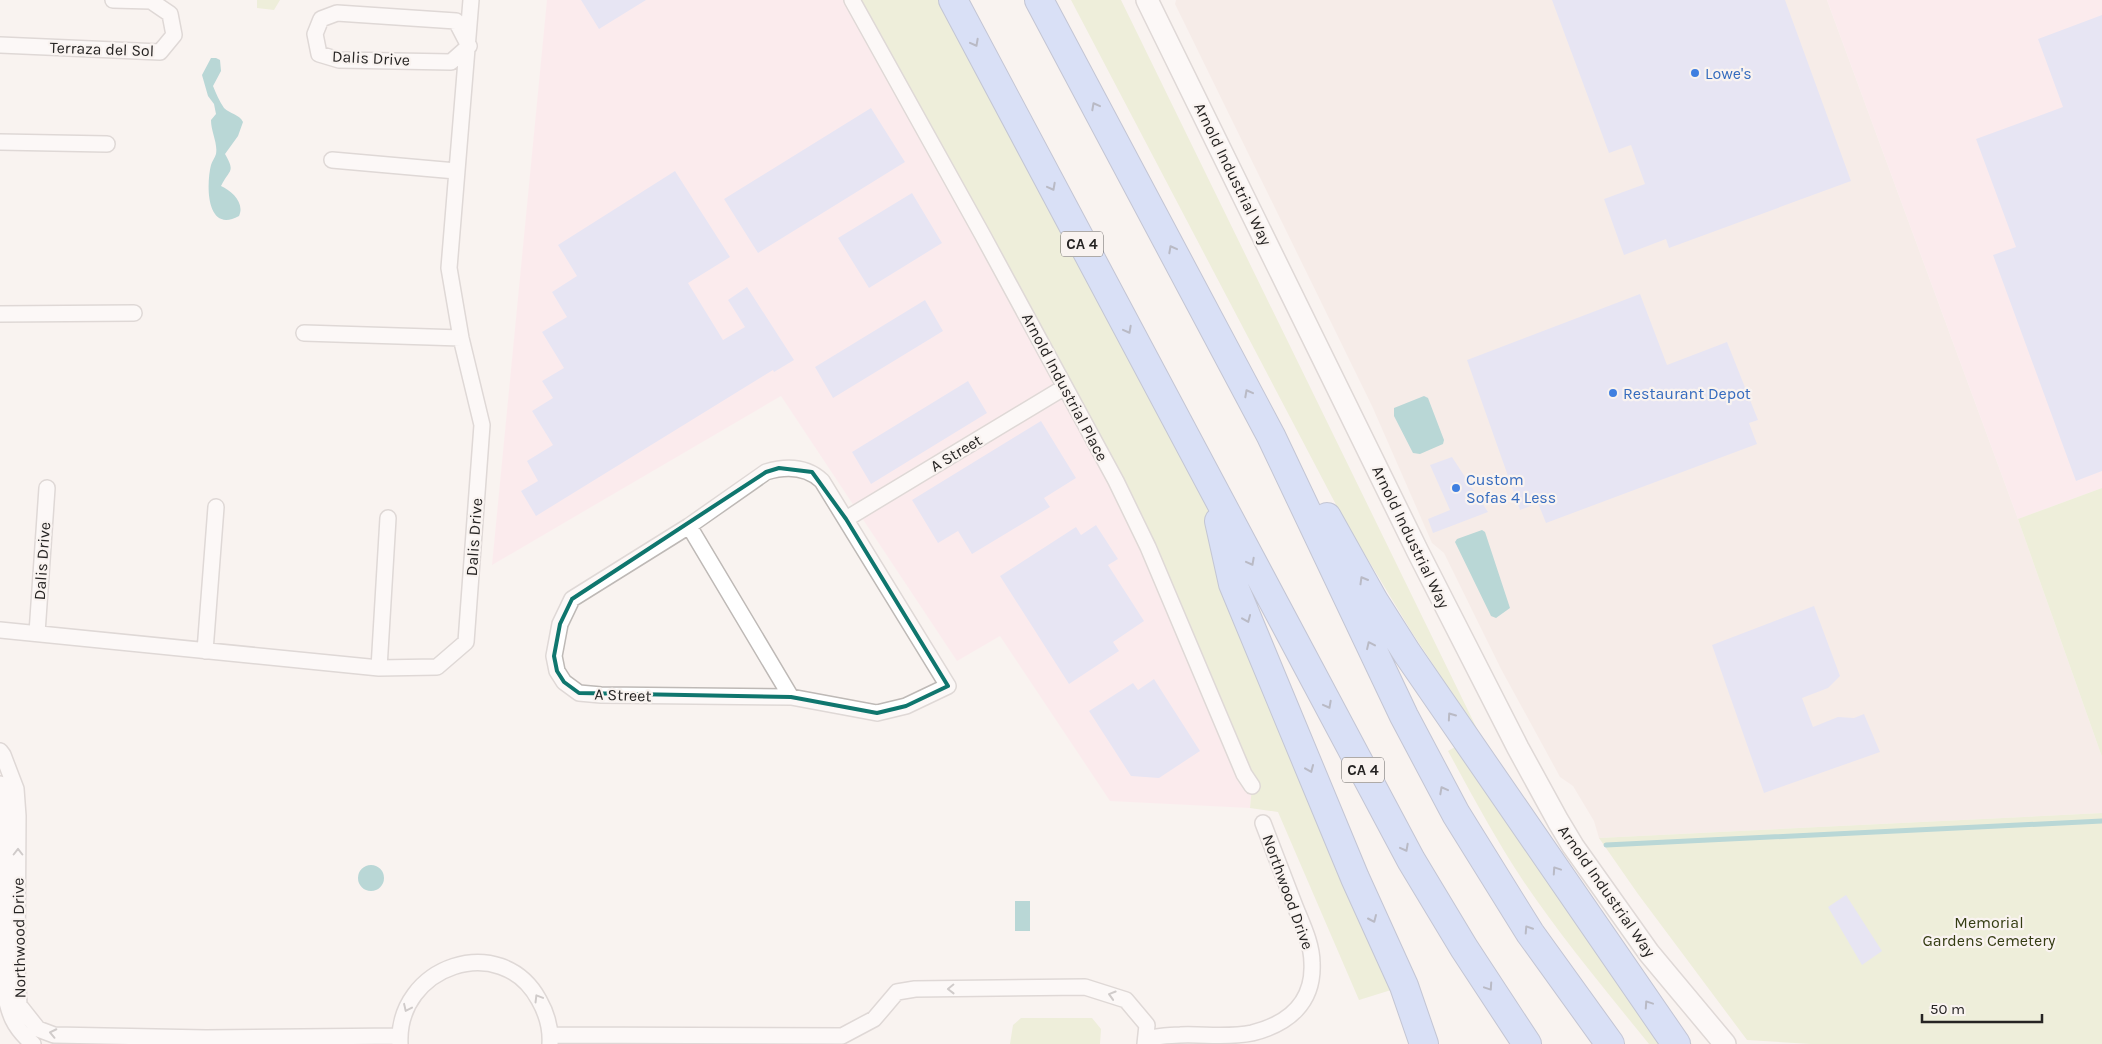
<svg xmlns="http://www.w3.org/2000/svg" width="2102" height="1044" font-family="Karla,sans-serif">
<rect width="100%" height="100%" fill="#f9f3f0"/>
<path fill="#f2e5de" d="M 1176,0 L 1827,0 L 2018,519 L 2102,757 L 2102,813 L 1599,838 L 1594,821 L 1573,786 L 1560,777 L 1501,669 L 1444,553 L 1432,543 L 1372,406 L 1175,4 Z"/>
<path fill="#fde3e9" d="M 547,0 L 852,0 L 1065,387 L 1252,786 L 1250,808 L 1110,801 L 1000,636 L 957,661 L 781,396 L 492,565 Z
M 1827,0 L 2102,0 L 2102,488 L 2018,519 Z"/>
<path fill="#dfe9bf" d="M 257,0 L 280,0 L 274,10 L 257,8 Z
M 852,0 L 957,0 L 1212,488 L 1233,584 L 1404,986 L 1359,1000 L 1278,812 L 1250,808 L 1252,786 L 1148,547 Z
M 1071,0 L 1121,0 L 1481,737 L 1411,631 L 1343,518 Z
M 2102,488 L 2102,757 L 2018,519 Z
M 1460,744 L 1472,761 L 1490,749 L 1554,853 L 1681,1031 L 1692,1044 L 1649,1044 C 1606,991 1562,938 1524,882 C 1496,840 1472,795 1448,751 Z
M 2102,813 L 2102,1044 L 1811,1044 L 1747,1040 L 1638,894 L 1599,838 Z
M 1021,1018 L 1092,1018 L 1101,1029 L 1100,1044 L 1010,1044 L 1013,1025 Z"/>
<path fill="#6ab5b6" d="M 211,58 L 216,58 L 220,60 L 221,71 L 213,86 C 216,93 219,101 224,108 C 230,114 239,114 243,122 L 238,136 L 225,154 C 236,173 229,169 221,186 C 232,191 245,203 239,216 C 206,234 206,185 211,165 C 212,161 215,158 216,154 C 218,143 211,132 211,120 L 216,114 L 214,104 L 208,96 L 202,75 Z
M 1424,396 L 1428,398 L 1444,440 L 1443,444 L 1420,454 L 1413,453 L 1394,416 L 1394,408 Z
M 1482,530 L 1485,532 L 1510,608 L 1496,618 L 1491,616 L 1455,542 L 1457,539 Z
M358 878a13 13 0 1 1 26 0a13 13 0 1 1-26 0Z
M 1015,901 L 1030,901 L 1030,931 L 1015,931 Z"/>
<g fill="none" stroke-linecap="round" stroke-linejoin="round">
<path stroke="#6ab5b6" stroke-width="5" d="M 1606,845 L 2102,821"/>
</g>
<path fill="#d1d5f6" d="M 581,0 L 646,0 L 599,29 Z
M 1552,0 L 1785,0 L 1851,181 L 1669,248 L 1666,239 L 1624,255 L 1604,199 L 1645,184 L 1631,145 L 1609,153 Z
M 2102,15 L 2102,471 L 2076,481 L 1993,255 L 2016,247 L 1976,139 L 2063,107 L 2038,39 Z
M 871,108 L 905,162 L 758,253 L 724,199 Z
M 675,171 L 730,257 L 688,283 L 723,340 L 745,327 L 728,300 L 747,287 L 794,360 L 774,372 L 773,370 L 536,516 L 521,491 L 538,481 L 527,461 L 553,445 L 532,411 L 553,398 L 542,381 L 564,368 L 542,332 L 567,317 L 552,292 L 577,276 L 558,245 Z
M 912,193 L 942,243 L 869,288 L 838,238 Z
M 1640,294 L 1667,365 L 1727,342 L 1758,420 L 1749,423 L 1757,444 L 1546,523 L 1538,503 L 1520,510 L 1467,360 Z
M 925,300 L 943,331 L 833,398 L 815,367 Z
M 968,381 L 987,413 L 871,484 L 852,452 Z
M 1041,421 L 1076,478 L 1044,498 L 1050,507 L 972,554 L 958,531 L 938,543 L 912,500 Z
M 1452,457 L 1488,512 L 1433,533 L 1428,519 L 1450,510 L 1430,465 Z
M 1096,525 L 1118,559 L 1108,565 L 1144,621 L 1113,642 L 1119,651 L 1069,684 L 1000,576 L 1076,527 L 1081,535 Z
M 1814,606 L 1840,676 L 1828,688 L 1802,698 L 1813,727 L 1838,717 L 1854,718 L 1864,714 L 1880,752 L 1764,793 L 1712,645 Z
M 1154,679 L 1200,751 L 1159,778 L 1131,776 L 1089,711 L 1133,683 L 1138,690 Z
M 1846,895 L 1882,951 L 1862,965 L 1828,907 Z"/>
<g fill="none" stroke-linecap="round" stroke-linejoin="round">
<g stroke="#beb9b6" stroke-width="18">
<path id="street" d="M 852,0 L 982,234 L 1116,481 L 1148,547 L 1244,774 L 1252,786
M 337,13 L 456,21 L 469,46 L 451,62 L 339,60 L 319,54 L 315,34 L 321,19 Z
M 0,45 L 160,52 L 174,35 L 170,14 L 151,1 L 113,0
M 0,142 L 107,144
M 332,160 L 456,171
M 0,314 L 134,313
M 304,333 L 461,338
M 846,519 L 1065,387
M 689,526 L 791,697 L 877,713 L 906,706 L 948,686 L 822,481 C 806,466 786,466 766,472 L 689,526 L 572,599 L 560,624 L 554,656 L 557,671 L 564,682 L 579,693 L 601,695 L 791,697
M 0,630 L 379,668 L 437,667 L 466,642 L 482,425 L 461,338 L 449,268 L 471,0
M 37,633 L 47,488
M 205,651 L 216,507
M 379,668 L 388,518
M 0,751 L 3,755 L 16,789 L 18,816 L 17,968 L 19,1005 L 38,1029 L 54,1035 L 206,1038 L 399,1036
M 0,784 L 5,804 L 4,989 C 9,1014 13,1027 33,1044
M 550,1035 L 842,1036 L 874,1019 L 897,992 L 915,989 L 1085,987 L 1126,1000 L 1147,1025 L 1145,1044
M 1146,1038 C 1157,1037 1169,1035 1180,1035 C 1204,1034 1228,1038 1252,1033 C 1288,1024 1314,1003 1312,963 C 1312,942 1300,920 1293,901 C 1283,875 1273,849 1263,823
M 400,1044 C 396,966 501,930 539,1000 C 547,1014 551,1028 550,1044"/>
</g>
<g stroke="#beb9b6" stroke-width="24">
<path id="secondary" d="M 1147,0 L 1418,552 L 1518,748 L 1558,821 L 1573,846 L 1649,953 L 1725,1044"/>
</g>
<g stroke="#808fb0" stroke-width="30">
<path id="highway" d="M 953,0 L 1411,860 L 1464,948 L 1527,1044
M 1039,0 L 1271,436 L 1404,716 L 1456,814 L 1530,933 L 1610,1044
M 1327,517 L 1374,601 L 1407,653 L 1676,1044
M 1219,521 L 1233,584 L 1355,878 L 1404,986 L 1424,1044"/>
</g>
<use href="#street" stroke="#fff" stroke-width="15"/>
<use href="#secondary" stroke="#fff" stroke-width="21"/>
<use href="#highway" stroke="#b1c9fc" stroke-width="28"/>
</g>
<defs><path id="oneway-chevron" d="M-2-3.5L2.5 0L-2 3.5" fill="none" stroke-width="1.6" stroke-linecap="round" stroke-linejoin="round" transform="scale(1.25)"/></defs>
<g stroke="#6c7690">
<use href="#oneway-chevron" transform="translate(975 43) rotate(62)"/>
<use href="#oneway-chevron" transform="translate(1095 106) rotate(-118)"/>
<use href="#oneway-chevron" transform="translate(1052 187) rotate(62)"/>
<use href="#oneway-chevron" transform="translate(1172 249) rotate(-118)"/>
<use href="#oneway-chevron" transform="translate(1128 330) rotate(62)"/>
<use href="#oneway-chevron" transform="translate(1248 393) rotate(-118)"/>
<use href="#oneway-chevron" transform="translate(1251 562) rotate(62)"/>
<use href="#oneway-chevron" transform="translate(1363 580) rotate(-120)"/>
<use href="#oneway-chevron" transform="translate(1247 619) rotate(67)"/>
<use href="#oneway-chevron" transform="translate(1370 645) rotate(-115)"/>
<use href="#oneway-chevron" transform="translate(1328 705) rotate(62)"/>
<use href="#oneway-chevron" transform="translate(1451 716) rotate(-125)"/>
<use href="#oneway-chevron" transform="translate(1310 769) rotate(67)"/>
<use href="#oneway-chevron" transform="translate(1443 790) rotate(-118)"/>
<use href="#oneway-chevron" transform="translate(1405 848) rotate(62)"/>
<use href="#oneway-chevron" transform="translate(1556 870) rotate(-124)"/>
<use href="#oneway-chevron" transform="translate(1373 919) rotate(66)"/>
<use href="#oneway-chevron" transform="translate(1528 929) rotate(-123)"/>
<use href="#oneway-chevron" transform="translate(1489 987) rotate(56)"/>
<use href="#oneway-chevron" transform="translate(1648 1004) rotate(-124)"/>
</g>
<g stroke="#9d9c9c">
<use href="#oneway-chevron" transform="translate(18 852) rotate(-90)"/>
<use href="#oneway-chevron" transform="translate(951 989) rotate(179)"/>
<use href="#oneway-chevron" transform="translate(1112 995) rotate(-163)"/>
<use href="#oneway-chevron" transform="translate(538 998) rotate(-121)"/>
<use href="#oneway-chevron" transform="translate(407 1008) rotate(115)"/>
<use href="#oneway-chevron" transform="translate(53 1033) rotate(-168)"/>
</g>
<path d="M0 0H2102V1044H0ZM 779,468 L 812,472 L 846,519 L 948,686 L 906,706 L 877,713 L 791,697 L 579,693 L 564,682 L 557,671 L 554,656 L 560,624 L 572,599 L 766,472 Z" fill="#f9f3f0" fill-opacity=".55" fill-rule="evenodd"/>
<path fill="none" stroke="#0f766e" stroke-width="4" stroke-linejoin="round" d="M 779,468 L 812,472 L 846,519 L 948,686 L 906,706 L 877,713 L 791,697 L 579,693 L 564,682 L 557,671 L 554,656 L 560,624 L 572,599 L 766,472 Z"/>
<g fill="#3f7fe0" stroke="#f9f3f0" stroke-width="2">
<circle cx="1695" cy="73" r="5"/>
<circle cx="1613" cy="393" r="5"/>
<circle cx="1456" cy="488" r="5"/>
</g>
<g text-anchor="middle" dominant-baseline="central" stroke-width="4.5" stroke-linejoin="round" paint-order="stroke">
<g fill="#f9f3f0" stroke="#656260" stroke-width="1">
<rect x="1061" y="231.5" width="42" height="25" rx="4"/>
<rect x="1342" y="757.5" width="42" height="25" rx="4"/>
</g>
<g font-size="15" font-weight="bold" fill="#262423">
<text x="1082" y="244">CA 4</text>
<text x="1363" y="770">CA 4</text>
</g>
<g font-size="16" fill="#262423" stroke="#f9f3f0">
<text transform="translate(102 49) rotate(2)">Terraza del Sol</text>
<text transform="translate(371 58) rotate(3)">Dalis Drive</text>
<text transform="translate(1233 174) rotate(64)">Arnold Industrial Way</text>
<text transform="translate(1065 387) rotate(62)">Arnold Industrial Place</text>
<text transform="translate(956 453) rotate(-31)">A Street</text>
<text transform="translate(474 537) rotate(-86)">Dalis Drive</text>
<text transform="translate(1411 537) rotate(64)">Arnold Industrial Way</text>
<text transform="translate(42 561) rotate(-86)">Dalis Drive</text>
<text transform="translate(623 695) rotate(2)">A Street</text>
<text transform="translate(1607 891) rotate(55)">Arnold Industrial Way</text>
<text transform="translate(1288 892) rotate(70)">Northwood Drive</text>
<text transform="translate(19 938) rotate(-91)">Northwood Drive</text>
</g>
<g font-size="16" fill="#366cbe" stroke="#f9f3f0" text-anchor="start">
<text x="1705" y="73">Lowe's</text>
<text x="1623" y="393">Restaurant Depot</text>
<text x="1466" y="479">Custom<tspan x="1466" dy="18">Sofas 4 Less</tspan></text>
</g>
<g font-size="16" fill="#353d13" stroke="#f9f3f0">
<text x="1989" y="922">Memorial<tspan x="1989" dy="18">Gardens Cemetery</tspan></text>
</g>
</g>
<path d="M1922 1014v8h120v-8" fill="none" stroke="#262423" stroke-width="2.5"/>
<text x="1930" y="1014" font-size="15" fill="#262423" stroke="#f9f3f0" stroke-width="4" paint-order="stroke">50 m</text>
</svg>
